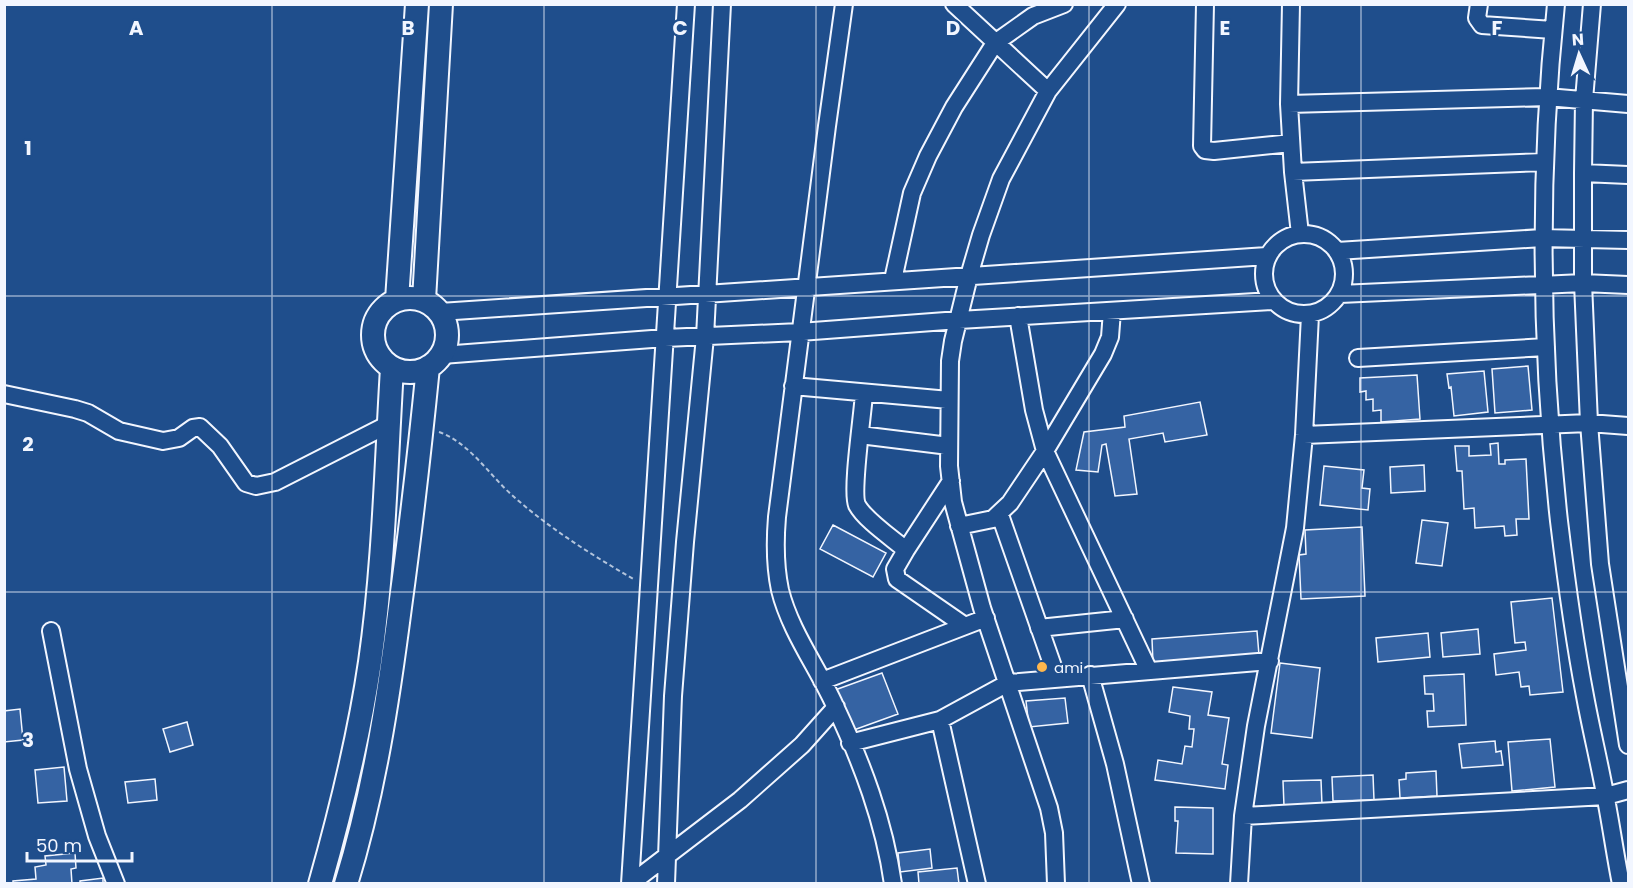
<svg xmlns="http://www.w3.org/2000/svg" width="1633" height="888" font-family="Poppins,sans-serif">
<rect width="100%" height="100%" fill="#1f4e8c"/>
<path fill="#3563a3" stroke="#f2f6ff" stroke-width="1.5" d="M 1528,366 L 1532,410 L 1495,413 L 1492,369 Z
M 1484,371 L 1488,412 L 1454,416 L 1451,387 L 1449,388 L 1447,374 Z
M 1417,375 L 1420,419 L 1381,422 L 1381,410 L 1373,411 L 1373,399 L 1366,400 L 1366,391 L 1360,392 L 1360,378 Z
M 1200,402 L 1207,435 L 1165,442 L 1163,433 L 1129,439 L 1137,494 L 1115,496 L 1106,444 L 1102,445 L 1098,472 L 1076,470 L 1084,432 L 1125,427 L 1124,416 Z
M 1498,443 L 1499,464 L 1505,464 L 1505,460 L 1526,459 L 1529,519 L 1516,519 L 1517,535 L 1505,536 L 1504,526 L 1475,528 L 1474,508 L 1464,509 L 1462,471 L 1457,471 L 1455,446 L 1469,446 L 1469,456 L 1491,455 L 1490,444 Z
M 1424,465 L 1425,491 L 1391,493 L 1390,467 Z
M 1324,466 L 1364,470 L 1362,488 L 1370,489 L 1368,510 L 1320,505 Z
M 1422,520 L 1448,523 L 1442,566 L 1416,563 Z
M 833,525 L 886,553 L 873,577 L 820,549 Z
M 1362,527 L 1365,596 L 1301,599 L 1299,555 L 1306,554 L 1305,530 Z
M 1552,598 L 1563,692 L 1530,695 L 1529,686 L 1521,687 L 1519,672 L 1496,675 L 1494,654 L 1526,650 L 1525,642 L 1515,643 L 1511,602 Z
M 1478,629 L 1480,654 L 1443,657 L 1441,633 Z
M 1257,631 L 1259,655 L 1153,663 L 1152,639 Z
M 1428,633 L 1430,657 L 1378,662 L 1376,638 Z
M 1280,663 L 1320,668 L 1312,738 L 1271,733 Z
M 882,673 L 898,714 L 851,731 L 835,690 Z
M 1464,674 L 1466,725 L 1428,727 L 1427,711 L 1434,711 L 1433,694 L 1425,694 L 1424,676 Z
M 1173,687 L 1212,692 L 1208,715 L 1229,718 L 1222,764 L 1228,765 L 1225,789 L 1155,780 L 1158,760 L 1182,764 L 1185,746 L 1192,747 L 1194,729 L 1189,729 L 1190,716 L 1169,712 Z
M 1065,698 L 1068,723 L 1029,727 L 1026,701 Z
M 20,709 L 23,740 L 4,742 L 4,711 Z
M 187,722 L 193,745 L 170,752 L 163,729 Z
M 1550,739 L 1555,787 L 1512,791 L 1508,742 Z
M 1495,741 L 1496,752 L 1501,751 L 1503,765 L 1462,768 L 1459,744 Z
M 64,767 L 67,801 L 38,803 L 35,770 Z
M 1436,771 L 1437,796 L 1400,798 L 1399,780 L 1406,779 L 1406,773 Z
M 1373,775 L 1374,800 L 1333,801 L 1332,777 Z
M 155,779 L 157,800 L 128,803 L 125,782 Z
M 1321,780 L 1322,805 L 1284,806 L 1283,781 Z
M 1175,807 L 1213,808 L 1213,854 L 1176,853 L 1178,821 L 1175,821 Z
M 930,849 L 932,868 L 900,872 L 898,853 Z
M 75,853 L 76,868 L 71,869 L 72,884 L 13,884 L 13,881 L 36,879 L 35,867 L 46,865 L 45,856 Z
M 957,868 L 959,884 L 919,884 L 918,872 Z
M 103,878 L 103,884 L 80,884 L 80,881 Z"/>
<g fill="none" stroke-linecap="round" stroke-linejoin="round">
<g stroke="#f2f6ff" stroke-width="20">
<path id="minor" d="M 844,4 L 827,126 L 777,517 C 775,541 775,566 780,590 C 790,631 818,668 835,706 C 862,763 884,821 893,884
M 954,4 L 1048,91
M 1205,4 L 1202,146 L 1205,150 L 1214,151 L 1291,143
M 1291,4 L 1289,104 L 1293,172 L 1300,234
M 1479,4 L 1477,18 L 1482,25 L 1553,30
M 1556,4 C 1538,177 1540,349 1559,521 C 1566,579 1574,639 1585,696 C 1591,729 1599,761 1605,794 C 1611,824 1615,854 1621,884
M 1592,4 L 1584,100 L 1583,173 L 1583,283 L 1589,423 L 1600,564 L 1628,745
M 1289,104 L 1547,97 L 1628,104
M 1293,172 L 1544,162
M 1583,173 L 1628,175
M1264 274a40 40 0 1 1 80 0a40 40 0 1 1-80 0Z
M 1337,251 L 1542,238 L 1628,240
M 893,280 L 912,193 L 928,156 L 954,107 L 995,43 L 1033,16 L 1064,4
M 1340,294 L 1583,283 L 1628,285
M 440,312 L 1267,256
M 1018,316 L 1034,410 L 1045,451 L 1149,671
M 442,355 L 665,338 L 800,332 L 959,320 L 1272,301
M 1358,358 L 1546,347
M 793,386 L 949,400
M 864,393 C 863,413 851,491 857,505 C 865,520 892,538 906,550 L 951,481
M 4,394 L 75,409 L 88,413 L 119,431 L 163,441 L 179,438 L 193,428 L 200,427 L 220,446 L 246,483 L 256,486 L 275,482 L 389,424
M 860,435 L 949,446
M 1304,435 L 1589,423 L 1628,426
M 1000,515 L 1057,678
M 959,526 L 993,519 L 1010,503 L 1045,451 L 1103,354 L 1110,337 L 1112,311
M 906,550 L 895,569 L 897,579 L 965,626
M 1039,628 L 1125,619
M 51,631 L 78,769 L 97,836 L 116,884
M 1090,675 L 1115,764 L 1141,884
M 822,681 L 986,618
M 940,720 L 977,884
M 850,743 L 940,720 L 1008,683 L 1270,661
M 1243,816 L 1606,796 L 1628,790
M 630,884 L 686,4
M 630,884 L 740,800 L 802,745 L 836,707
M 666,884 L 673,696 L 685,542 L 705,337 L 722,4
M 1056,884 L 1054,833 L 1049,808 L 982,608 L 953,502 L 949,466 L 950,361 L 953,341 L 969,276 L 981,235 L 1001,179 L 1048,91 L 1117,4
M 1239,884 L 1243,816 L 1256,726 L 1295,528 L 1304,435 L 1310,315"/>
</g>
<g stroke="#f2f6ff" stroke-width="26">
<path id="highway" d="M373 335a37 37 0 1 1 74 0a37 37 0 1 1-74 0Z
M 397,300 L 417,4
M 424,300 L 441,4
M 320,884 C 341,810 359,737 370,662 C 384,565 386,466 392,368
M 346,884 C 374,793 388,700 400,607 C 411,527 420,447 428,367"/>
</g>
<path stroke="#b3c4dc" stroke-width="2" stroke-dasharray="4.5 3" stroke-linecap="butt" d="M 439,432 C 470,443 489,475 513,496 C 550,529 592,555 635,580"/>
<use href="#minor" stroke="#1f4e8c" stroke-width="16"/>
<use href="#highway" stroke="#1f4e8c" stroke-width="22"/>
</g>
<path fill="none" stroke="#f2f6ff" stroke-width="1.5" stroke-opacity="0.55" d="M 272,4 L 272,884M 544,4 L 544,884M 816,4 L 816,884M 1089,4 L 1089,884M 1361,4 L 1361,884M 4,296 L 1628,296M 4,592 L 1628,592"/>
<circle fill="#ffb74d" stroke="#1f4e8c" stroke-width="2" cx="1042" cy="667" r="6"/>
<g text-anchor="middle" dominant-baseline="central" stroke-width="4.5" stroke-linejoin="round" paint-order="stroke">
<g font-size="15" fill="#f2f6ff" stroke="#1f4e8c" text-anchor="start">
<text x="1054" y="667">ami</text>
</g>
</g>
<g font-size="20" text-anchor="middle" font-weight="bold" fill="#f2f6ff" stroke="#1f4e8c" stroke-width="4.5" stroke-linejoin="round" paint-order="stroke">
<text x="136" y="35">A</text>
<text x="408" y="35">B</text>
<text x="680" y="35">C</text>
<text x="953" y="35">D</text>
<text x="1225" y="35">E</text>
<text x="1497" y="35">F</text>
<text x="28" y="155">1</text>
<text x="28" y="451">2</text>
<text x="28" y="747">3</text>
</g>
<rect width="1633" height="888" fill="none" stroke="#f2f6ff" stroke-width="12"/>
<g transform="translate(1579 54) rotate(356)" stroke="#1f4e8c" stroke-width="4.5" paint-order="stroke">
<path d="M0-4.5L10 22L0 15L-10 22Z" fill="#f2f6ff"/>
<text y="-9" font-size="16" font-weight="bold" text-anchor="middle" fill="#f2f6ff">N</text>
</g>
<path d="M27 852v9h105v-9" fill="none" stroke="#f2f6ff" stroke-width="3"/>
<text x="36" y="852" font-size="18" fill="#f2f6ff" stroke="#1f4e8c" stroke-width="4.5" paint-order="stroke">50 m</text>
</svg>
